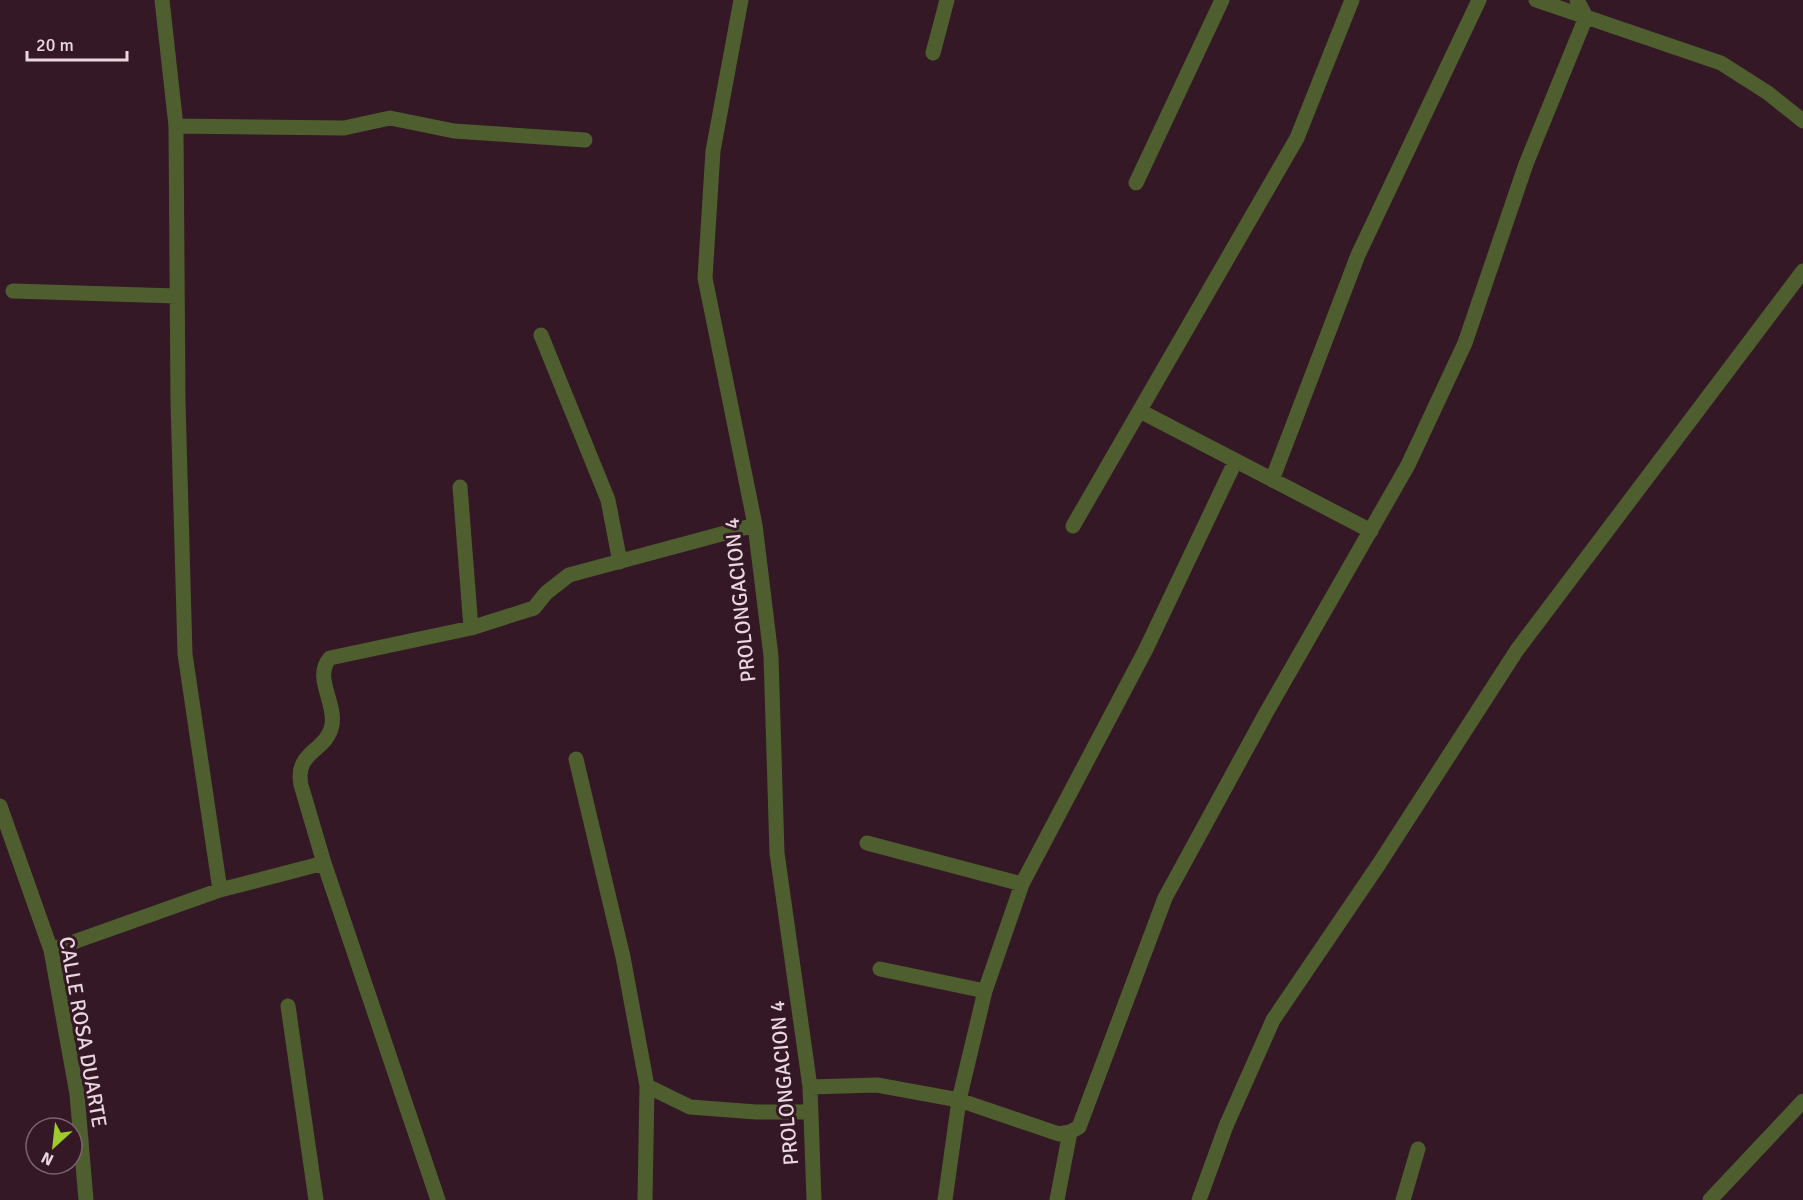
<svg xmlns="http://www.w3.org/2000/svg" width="1803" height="1200" font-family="Signika,sans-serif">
<rect width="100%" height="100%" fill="#341826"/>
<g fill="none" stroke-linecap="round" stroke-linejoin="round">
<path stroke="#4e5e2e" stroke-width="15" d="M 162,0 L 176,126 L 178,402 L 185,654 L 220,890
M 741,0 L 713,151 L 705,278 L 755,525 L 771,656 L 777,853 L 810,1087 L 814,1200
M 1536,0 L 1721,63 L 1768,93 L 1803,121
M 933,53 L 947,0
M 176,126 L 344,128 L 390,118 L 454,131 L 585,140
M 1136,183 L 1222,0
M 13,291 L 177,296
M 541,335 L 608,500 L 620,562
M 1140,411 L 1371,531
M 1272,480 L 1358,255 L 1479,0
M 460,487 L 471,628
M 1073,526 L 1297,138 L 1352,0
M 576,759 L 623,957 L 647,1086 L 645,1200
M 0,806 L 51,950 L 77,1094 L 86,1200
M 867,843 L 1022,884
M 51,950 L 220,890 L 324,863
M 880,969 L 985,991
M 288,1006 L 316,1200
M 647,1086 L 690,1107 L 756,1112 L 809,1112
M 810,1087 L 877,1085 L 959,1100 L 1059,1134 L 1070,1132 L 1079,1127 L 1165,898 L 1266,713 L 1408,465 L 1465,343 L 1526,164 L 1586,17 L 1577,0
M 438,1200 L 324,863 L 301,785 C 294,751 327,752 332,725 C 336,702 313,677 330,658 L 471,628 L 534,608 L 546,593 L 569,575 L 755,525
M 945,1200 L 959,1100 L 985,991 L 1022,884 L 1146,649 L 1235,462
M 1057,1200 L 1070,1132
M 1199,1200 L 1226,1126 L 1273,1020 L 1379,864 L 1517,650 L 1803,271
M 1403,1200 L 1418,1149
M 1710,1200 L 1803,1101"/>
</g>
<g text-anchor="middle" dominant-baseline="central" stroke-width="6" stroke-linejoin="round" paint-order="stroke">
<g font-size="21" fill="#ead6de" stroke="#341826">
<text transform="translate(740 600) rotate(-96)">PROLONGACION 4</text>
<text transform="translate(83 1032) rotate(80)">CALLE ROSA DUARTE</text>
<text transform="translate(784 1083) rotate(-95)">PROLONGACION 4</text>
</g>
</g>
<g transform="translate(54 1146) rotate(207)"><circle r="28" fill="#341826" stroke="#7d6470" stroke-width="1.5"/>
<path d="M0-4.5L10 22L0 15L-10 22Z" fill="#9fca2d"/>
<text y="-9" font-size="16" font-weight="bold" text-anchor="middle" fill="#ead6de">N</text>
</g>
<path d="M27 51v9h100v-9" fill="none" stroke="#ead6de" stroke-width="3"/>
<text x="36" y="51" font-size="18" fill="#ead6de" stroke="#341826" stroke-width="4.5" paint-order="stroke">20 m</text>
</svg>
